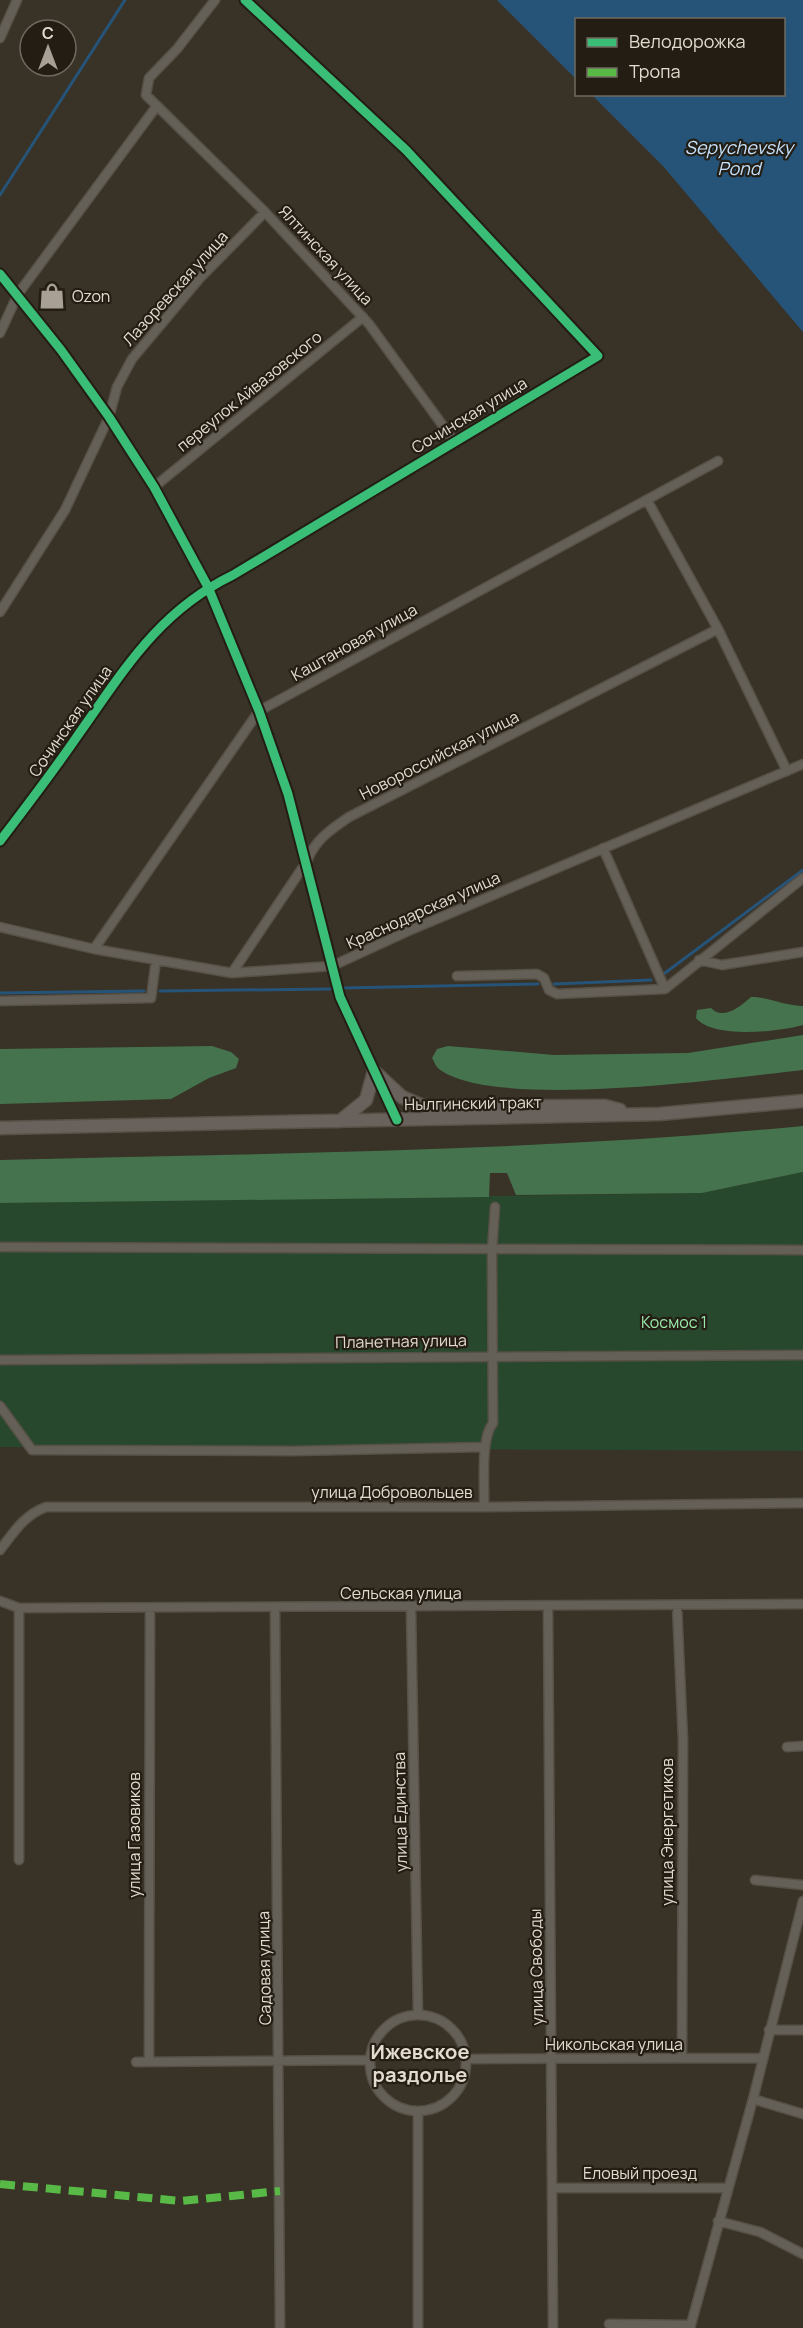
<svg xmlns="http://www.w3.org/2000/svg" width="803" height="2328" font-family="Manrope,sans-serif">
<rect width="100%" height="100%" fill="#393227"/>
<path fill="#27482c" d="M 803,1172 L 803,1451 L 0,1447 L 0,1203 L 702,1193 Z"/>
<path fill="#45734d" d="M 751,997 C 769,997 785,1006 803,1006 L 803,1025 C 778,1032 713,1039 696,1018 L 697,1010 L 711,1008 C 723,1021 741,1006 751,997 Z
M 803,1035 L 803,1070 C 732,1078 493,1111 439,1069 C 436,1067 434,1061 432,1058 L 437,1049 L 448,1046 L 554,1055 L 688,1053 Z
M 212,1046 L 231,1052 L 239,1059 L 236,1068 L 209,1078 L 171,1099 L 0,1104 L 0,1049 Z
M 803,1126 L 803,1172 L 702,1193 L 516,1195 L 507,1173 L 490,1173 L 489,1197 L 0,1203 L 0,1160 C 268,1153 536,1152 803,1126 Z"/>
<path fill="#265479" d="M 497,0 L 803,0 L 803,332 L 663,166 L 592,95 L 784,94 L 784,20 L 576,20 L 576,79 Z"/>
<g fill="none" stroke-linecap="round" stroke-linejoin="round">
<path stroke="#265479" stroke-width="3" d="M 0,195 L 125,0
M 665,973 L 803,870
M 554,984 L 651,980
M 344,988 L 538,984
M 160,991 L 330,989
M 0,993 L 144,991"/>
<g stroke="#575046" stroke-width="11">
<path id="minor" d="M 215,0 L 177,49 L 149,78 L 146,95 L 265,212 L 369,324 L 454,441
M 0,38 L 17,0
M 0,274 L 61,350 L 109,417 L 154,487 L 208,587 L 259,711 L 288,794 L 340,997 L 397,1120
M 0,333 L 18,294 L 156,107
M 154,487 L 363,317
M 647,500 L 718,629 L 787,771
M 0,612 L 65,510 L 109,417 L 117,387 L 132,359 L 200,278 L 265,212
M 0,841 C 26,807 52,773 76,738 C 123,672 157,612 233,575 L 598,356 L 406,150 L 245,0
M 603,848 L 665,989
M 0,927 L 94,949 L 232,973 L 332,966 L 406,932 L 803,764
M 94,949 L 259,711 L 718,461
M 699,960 L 722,965 L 803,952
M 232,973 L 307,861 C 315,840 330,830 349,817 L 718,629
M 457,976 L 537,974 L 544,978 L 549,990 L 557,994 L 665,989 L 803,878
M 0,1001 L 151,998 L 156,960
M 0,1247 L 803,1250
M 0,1360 L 803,1355
M 0,1406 L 32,1450 L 294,1451 L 484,1447
M 484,1507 C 485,1485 480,1439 493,1423 L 492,1250 L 495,1207
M 0,1550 C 14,1532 24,1515 46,1507 L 484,1507 L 803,1503
M 0,1601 L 19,1608 L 803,1604
M 677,1606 L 683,1740 L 682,2058
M 548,1607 L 553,2328
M 19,1608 L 19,1860
M 275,1608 L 280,2328
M 411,1608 L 418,2015
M 787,1747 L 803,1746
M 755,1880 L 803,1885
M370 2063a48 48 0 1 1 96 0a48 48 0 1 1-96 0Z
M 769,2030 L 803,2030
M 466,2059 L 762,2058
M 136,2062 L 370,2060
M 149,2062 L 150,1608
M 753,2099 L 803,2114
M 553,2188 L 727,2188
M 718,2221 L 760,2232 L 803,2254
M 609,2324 L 690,2325
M 418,2328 L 418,2111
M 690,2328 L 753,2099 L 803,1901"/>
</g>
<g stroke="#575046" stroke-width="15">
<path id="secondary" d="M 374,1071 L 402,1097 L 425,1107 L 605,1106 L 620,1110
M 340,1121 L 366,1100 L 374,1071
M 0,1128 L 659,1114 L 803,1101"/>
</g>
<use href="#minor" stroke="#656057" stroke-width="8"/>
<use href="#secondary" stroke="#69625c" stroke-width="12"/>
<path stroke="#58b947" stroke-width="8" stroke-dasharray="15 8" stroke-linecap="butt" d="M 0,2184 L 181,2201 L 280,2191"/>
<g stroke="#231d14" stroke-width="13">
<path id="cycleway" d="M 0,274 L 61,350 L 109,417 L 154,487 L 208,587 L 259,711 L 288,794 L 340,997 L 397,1120
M 0,841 C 26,807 52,773 76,738 C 123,672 157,612 233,575 L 598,356 L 406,150 L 245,0"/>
</g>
<use href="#cycleway" stroke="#3abd76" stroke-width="9"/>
</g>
<defs>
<g id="shop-bare" transform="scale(2.07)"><path d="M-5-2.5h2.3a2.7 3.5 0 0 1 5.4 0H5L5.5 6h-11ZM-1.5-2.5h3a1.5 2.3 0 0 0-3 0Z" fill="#a8a094" stroke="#231d14" stroke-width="2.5" paint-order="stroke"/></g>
</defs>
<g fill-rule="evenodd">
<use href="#shop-bare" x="52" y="296"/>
</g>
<g text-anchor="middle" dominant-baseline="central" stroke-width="4.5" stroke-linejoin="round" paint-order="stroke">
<g font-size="16" fill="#e4dbcf" stroke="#231d14">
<text transform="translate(326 255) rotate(47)">Ялтинская улица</text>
<text transform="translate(175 288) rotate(-48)">Лазоревская улица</text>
<text transform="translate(249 391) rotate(-39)">переулок Айвазовского</text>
<text transform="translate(469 415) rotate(-31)">Сочинская улица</text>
<text transform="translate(354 642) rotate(-29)">Каштановая улица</text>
<text transform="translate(70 721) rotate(-55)">Сочинская улица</text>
<text transform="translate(439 755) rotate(-27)">Новороссийская улица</text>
<text transform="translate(423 910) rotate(-24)">Краснодарская улица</text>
<text transform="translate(473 1103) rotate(-1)">Нылгинский тракт</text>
<text transform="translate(401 1341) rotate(-1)">Планетная улица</text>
<text x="392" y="1492">улица Добровольцев</text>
<text x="401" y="1593">Сельская улица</text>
<text transform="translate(400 1812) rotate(-91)">улица Единства</text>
<text transform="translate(667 1832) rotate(-90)">улица Энергетиков</text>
<text transform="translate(134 1835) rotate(-90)">улица Газовиков</text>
<text transform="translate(536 1967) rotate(-91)">улица Свободы</text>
<text transform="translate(264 1968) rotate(-91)">Садовая улица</text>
<text x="614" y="2044">Никольская улица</text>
<text x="640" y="2173">Еловый проезд</text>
</g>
<g font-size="16" fill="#e4dbcf" stroke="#231d14" text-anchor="start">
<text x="72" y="296">Ozon</text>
</g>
<g font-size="16" fill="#9bebac" stroke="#231d14">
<text x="674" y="1322">Космос 1</text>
</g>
<g font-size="18" font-style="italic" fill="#c4e0fa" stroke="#231d14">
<text x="739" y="147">Sepychevsky<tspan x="739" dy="21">Pond</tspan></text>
</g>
<g font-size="20" font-weight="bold" fill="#e4dbcf" stroke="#231d14">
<text x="420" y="2051">Ижевское<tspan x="420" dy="23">раздолье</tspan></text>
</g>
</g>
<rect x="575" y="18" width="210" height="78" fill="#231d14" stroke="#70695f" stroke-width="1.5"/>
<rect x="587" y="38" width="30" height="9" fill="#3abd76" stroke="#70695f" stroke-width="1.5"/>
<text x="629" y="48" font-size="18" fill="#e4dbcf">Велодорожка</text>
<rect x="587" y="68" width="30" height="9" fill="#58b947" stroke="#70695f" stroke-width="1.5"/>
<text x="629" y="78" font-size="18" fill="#e4dbcf">Тропа</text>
<g transform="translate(48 48)"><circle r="28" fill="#231d14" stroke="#70695f" stroke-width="1.5"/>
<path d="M0-4.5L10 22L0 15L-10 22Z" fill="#a8a094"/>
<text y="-9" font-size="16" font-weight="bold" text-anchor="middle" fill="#e4dbcf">С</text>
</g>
</svg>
